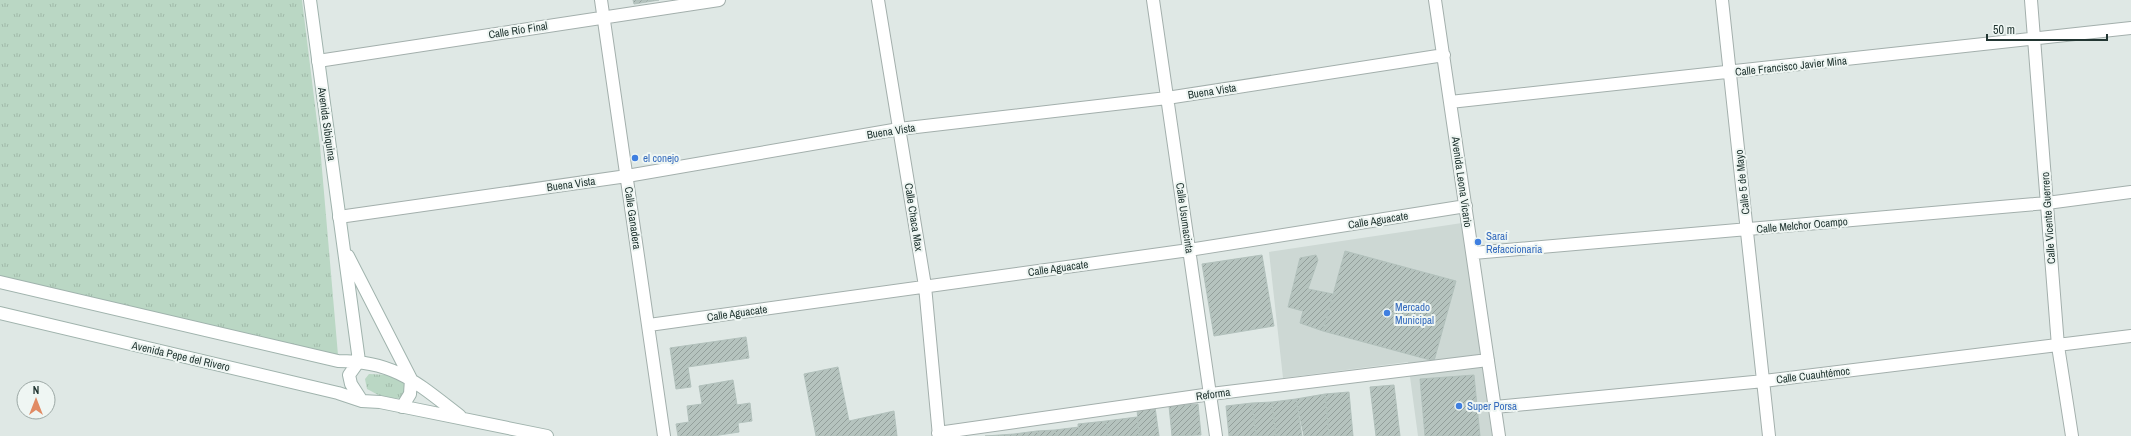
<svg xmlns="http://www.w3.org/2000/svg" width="2131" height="436" font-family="'Archivo Narrow',sans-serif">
<defs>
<pattern id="grass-tufts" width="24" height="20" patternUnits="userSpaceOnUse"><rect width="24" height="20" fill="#bad7c4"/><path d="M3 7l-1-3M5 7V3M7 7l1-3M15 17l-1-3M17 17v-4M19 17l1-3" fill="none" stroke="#a0b9a9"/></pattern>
<pattern id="building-hatch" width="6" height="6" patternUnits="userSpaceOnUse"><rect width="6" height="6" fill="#b5c3be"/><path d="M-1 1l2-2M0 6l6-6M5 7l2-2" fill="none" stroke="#939f9b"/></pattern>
</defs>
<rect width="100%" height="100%" fill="#dfe8e5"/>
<path fill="#cdd8d4" d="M 1462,223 L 1492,436 L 1418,436 L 1408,362 L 1283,378 L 1269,252 Z"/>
<path fill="url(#grass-tufts)" d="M 0,0 L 302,0 L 320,146 L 338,355 L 0,276 Z
M 369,374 L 389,375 L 403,378 L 409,395 C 390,403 384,398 367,389 L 365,379 Z"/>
<path fill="url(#building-hatch)" stroke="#b2c1bc" d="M 633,0 L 659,0 L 634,4 Z
M 1345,251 L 1456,281 L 1434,361 L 1323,331 Z
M 1262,255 L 1274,326 L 1214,336 L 1202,264 Z
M 1316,255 L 1318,260 L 1308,289 L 1333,294 L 1323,331 L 1300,323 L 1303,311 L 1288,307 L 1300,258 Z
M 746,337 L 749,358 L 688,367 L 691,387 L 676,389 L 670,348 Z
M 838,367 L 849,421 L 894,411 L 897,436 L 816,436 L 804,374 Z
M 1474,375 L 1480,436 L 1425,436 L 1420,379 Z
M 733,380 L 737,405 L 750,403 L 752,421 L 738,423 L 739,432 L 713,436 L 678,436 L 676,424 L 689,422 L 687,406 L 702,404 L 699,386 Z
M 1394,385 L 1400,436 L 1376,436 L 1370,387 Z
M 1349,392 L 1353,436 L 1329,436 L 1325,394 Z
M 1325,394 L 1329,436 L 1304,436 L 1296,399 Z
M 1296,399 L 1302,436 L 1276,436 L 1272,402 Z
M 1272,402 L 1276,436 L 1256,436 L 1252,403 Z
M 1252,403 L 1256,436 L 1229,436 L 1226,406 Z
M 1198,404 L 1201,435 L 1172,436 L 1169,406 Z
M 1155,407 L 1159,436 L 1139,436 L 1137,409 Z
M 1137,417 L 1139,436 L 1108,436 L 1106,421 Z
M 1106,421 L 1108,436 L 1079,436 L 1078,424 Z
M 1079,427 L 1079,436 L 1056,436 L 1055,430 Z
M 1055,430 L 1056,436 L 1038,436 L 1037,431 Z
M 1037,431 L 1038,436 L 1014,436 L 1014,434 Z
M 1014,434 L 1014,436 L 985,436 Z"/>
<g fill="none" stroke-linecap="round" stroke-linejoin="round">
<g stroke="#a3afac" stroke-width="14">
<path id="street" d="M 601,0 L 664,436
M 878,0 L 925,286 L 939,436
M 1153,0 L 1216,436
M 1435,0 L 1499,436
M 1722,0 L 1769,436
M 2031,0 L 2058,346 L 2072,436
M 318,61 L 719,0
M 1450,102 L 2131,28
M 339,217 L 627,176 L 899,129 L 1167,98 L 1444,55
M 1473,253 L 2047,203 L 2131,192
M 649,325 L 1189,250 L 1466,206
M 1495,407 L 1764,381 L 2131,336
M 938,433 L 1211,394 L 1488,360"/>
</g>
<g stroke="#a0b3ad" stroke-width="14">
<path id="secondary" d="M 310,0 L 359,361
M 348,256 L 411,379 L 410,394 L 402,407
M 0,282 L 338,361 C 395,361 417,383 460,416
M 0,313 L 338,393 L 362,401 L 380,402 L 547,436
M 359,361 L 349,375 L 351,384 L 362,401"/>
</g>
<use href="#street" stroke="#fff" stroke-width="12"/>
<use href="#secondary" stroke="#fff" stroke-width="12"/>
</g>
<g fill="#3f7fe0" stroke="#eff6f3" stroke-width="1.5">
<circle cx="635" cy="158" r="4"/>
<circle cx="1478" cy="242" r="4"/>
<circle cx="1387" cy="313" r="4"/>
<circle cx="1459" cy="406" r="4"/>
</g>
<g text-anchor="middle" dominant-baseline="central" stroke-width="4" stroke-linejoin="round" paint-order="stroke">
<g font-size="11" fill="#223632" stroke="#eff6f3">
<text transform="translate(518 30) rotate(-9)">Calle Río Final</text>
<text transform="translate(1791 66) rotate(-6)">Calle Francisco Javier Mina</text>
<text transform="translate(1212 91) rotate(-9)">Buena Vista</text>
<text transform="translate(327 124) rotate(82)">Avenida Sibiquina</text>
<text transform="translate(891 131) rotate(-9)">Buena Vista</text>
<text transform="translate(1462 182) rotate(82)">Avenida Leona Vicario</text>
<text transform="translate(1742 182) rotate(-96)">Calle 5 de Mayo</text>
<text transform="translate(571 184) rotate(-8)">Buena Vista</text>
<text transform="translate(914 217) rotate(81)">Calle Chaca Max</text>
<text transform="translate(633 218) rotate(82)">Calle Ganadera</text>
<text transform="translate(1185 218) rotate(82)">Calle Usumacinta</text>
<text transform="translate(2048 218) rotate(-94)">Calle Vicente Guerrero</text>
<text transform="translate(1378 220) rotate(-9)">Calle Aguacate</text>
<text transform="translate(1802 225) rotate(-5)">Calle Melchor Ocampo</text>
<text transform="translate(1058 268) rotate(-8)">Calle Aguacate</text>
<text transform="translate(737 313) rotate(-8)">Calle Aguacate</text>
<text transform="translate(181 356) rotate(13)">Avenida Pepe del Rivero</text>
<text transform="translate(1813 375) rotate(-7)">Calle Cuauhtémoc</text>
<text transform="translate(1213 394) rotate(-8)">Reforma</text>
</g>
<g font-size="11" fill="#366cbe" stroke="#eff6f3" text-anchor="start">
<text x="643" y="158">el conejo</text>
<text x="1486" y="236">Saraí<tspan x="1486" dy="13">Refaccionaria</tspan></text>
<text x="1395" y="307">Mercado<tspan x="1395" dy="13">Municipal</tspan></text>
<text x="1467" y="406">Super Porsa</text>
</g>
</g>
<g transform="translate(36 400)"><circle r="19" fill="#eff6f3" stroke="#9da9a6"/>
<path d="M0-3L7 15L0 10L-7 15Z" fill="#e18b64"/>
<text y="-6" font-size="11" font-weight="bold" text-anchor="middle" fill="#223632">N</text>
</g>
<path d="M1987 34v6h120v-6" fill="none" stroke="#223632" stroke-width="2"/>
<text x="1993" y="34" font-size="12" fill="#223632" stroke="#eff6f3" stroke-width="3" paint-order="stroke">50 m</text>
</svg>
